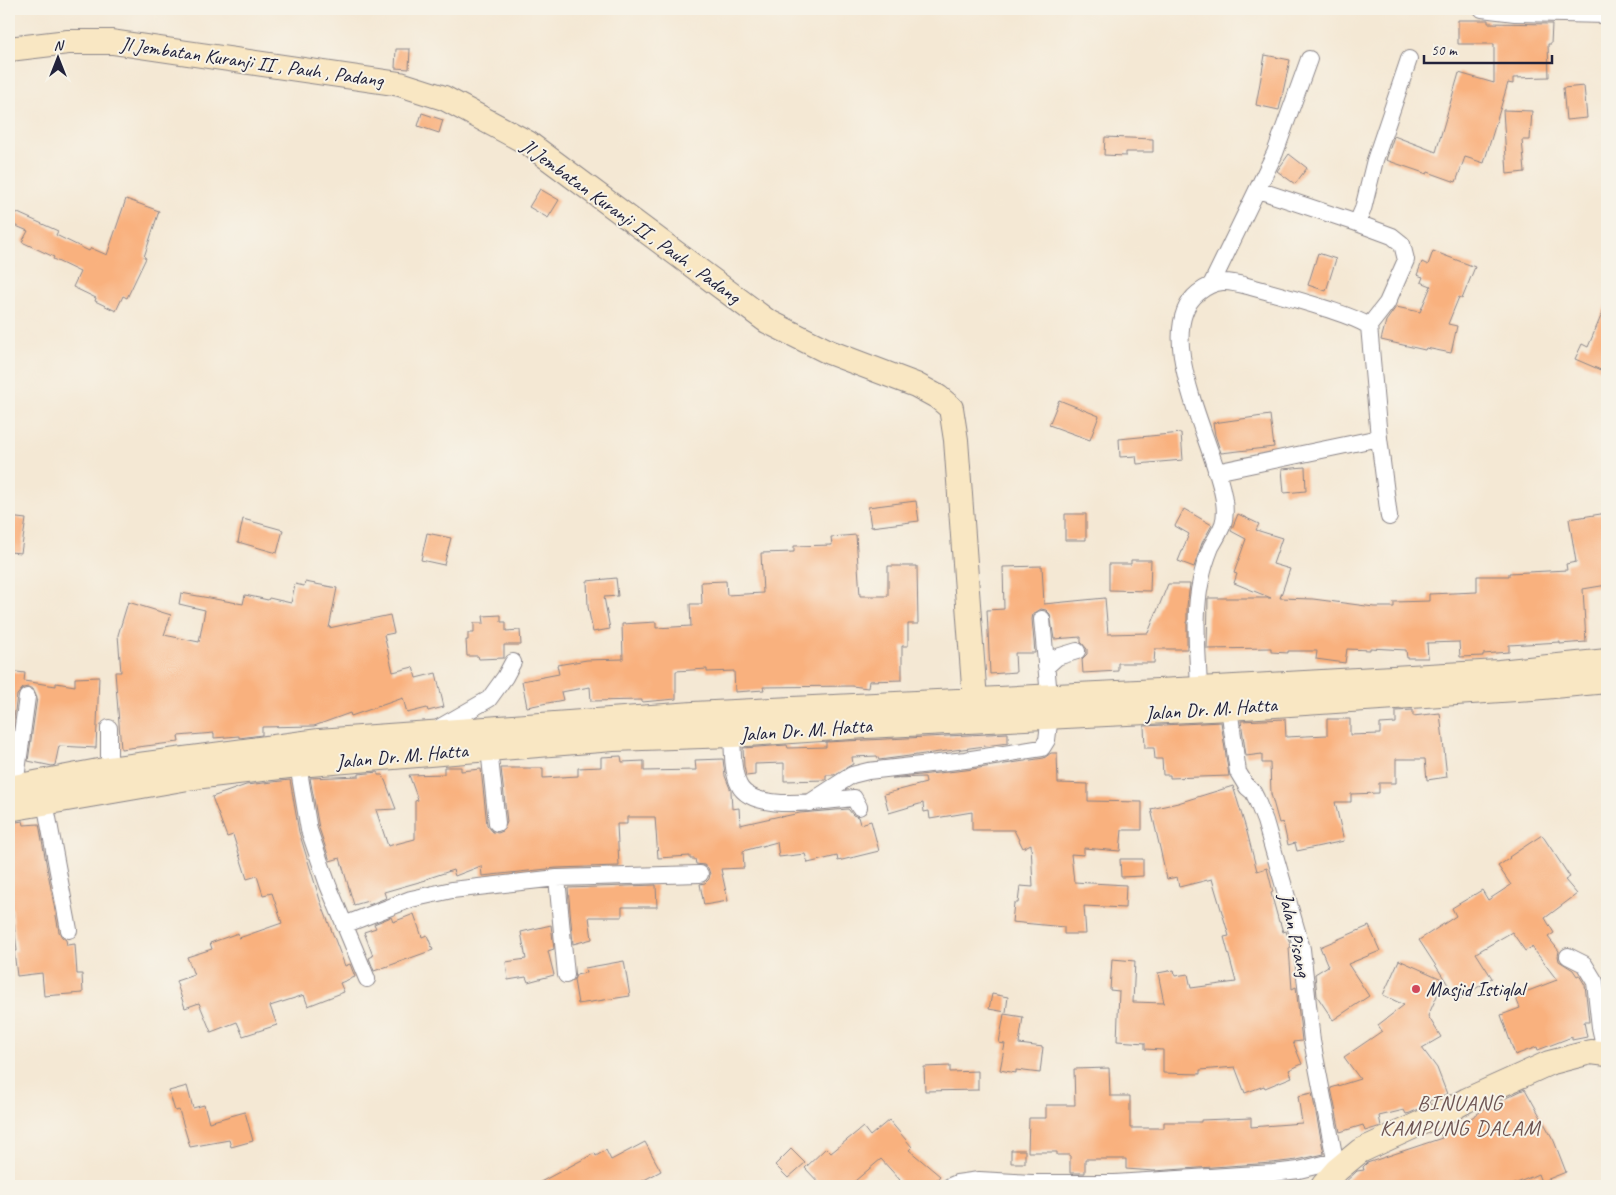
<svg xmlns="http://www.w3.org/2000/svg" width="1616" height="1195" font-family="Caveat,sans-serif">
<rect width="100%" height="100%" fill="#f7f3e8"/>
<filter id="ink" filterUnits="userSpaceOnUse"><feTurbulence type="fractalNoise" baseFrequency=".02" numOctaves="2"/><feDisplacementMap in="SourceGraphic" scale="10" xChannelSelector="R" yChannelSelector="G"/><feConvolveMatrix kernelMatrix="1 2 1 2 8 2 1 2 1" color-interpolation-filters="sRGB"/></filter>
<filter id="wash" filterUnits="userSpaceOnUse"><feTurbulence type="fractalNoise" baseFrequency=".0096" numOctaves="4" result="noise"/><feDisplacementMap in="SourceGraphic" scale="20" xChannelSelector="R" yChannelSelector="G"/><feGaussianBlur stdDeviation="1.12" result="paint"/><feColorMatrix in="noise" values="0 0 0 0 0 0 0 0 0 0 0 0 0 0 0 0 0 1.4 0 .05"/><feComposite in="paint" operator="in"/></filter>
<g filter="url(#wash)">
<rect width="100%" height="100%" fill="#f4e8d4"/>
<g id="blocks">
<path fill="#f9b17e" d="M 1458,20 L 1488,20 L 1488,23 L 1552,24 L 1551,44 L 1548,44 L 1549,77 L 1513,78 L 1513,84 L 1508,83 L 1484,163 L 1465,157 L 1456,182 L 1428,172 L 1427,174 L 1386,160 L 1394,136 L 1436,152 L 1459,73 L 1494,83 L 1494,44 L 1458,44 Z
M 396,49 L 410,49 L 409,69 L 395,68 Z
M 1265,55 L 1290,60 L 1279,110 L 1256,105 Z
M 1584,86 L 1587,118 L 1566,120 L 1563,88 Z
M 1503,110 L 1532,111 L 1530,140 L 1522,140 L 1525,172 L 1507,174 Z
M 422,113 L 443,120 L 439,133 L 418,126 Z
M 1105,137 L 1153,139 L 1153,152 L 1126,152 L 1126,156 L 1104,155 Z
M 1289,154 L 1307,168 L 1295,184 L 1277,171 Z
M 540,189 L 559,200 L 548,218 L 529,207 Z
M 126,199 L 159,211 L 144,257 L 146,258 L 127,298 L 123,296 L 116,311 L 95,301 L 96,298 L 73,287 L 80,272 L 53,259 L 54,257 L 22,242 L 28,231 L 9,223 L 9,209 L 58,231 L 56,235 L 89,251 L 91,248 L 107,255 Z
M 1433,251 L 1475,267 L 1462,299 L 1459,297 L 1448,324 L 1457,326 L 1451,353 L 1426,348 L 1425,350 L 1381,340 L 1386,321 L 1396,307 L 1420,312 L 1431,286 L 1421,282 L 1423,277 L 1417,275 L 1422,262 L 1428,265 Z
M 1318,253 L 1336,259 L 1326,291 L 1308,285 Z
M 1607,302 L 1607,361 L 1603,371 L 1575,359 L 1582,344 L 1588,347 Z
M 1059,400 L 1099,416 L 1090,440 L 1049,425 Z
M 1270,415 L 1274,447 L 1221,453 L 1215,435 L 1213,423 Z
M 1181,433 L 1183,460 L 1137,464 L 1136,456 L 1120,457 L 1119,439 Z
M 1305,467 L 1306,491 L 1284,493 L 1282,469 Z
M 916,501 L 919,521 L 871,527 L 868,507 Z
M 1184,509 L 1212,525 L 1202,543 L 1194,567 L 1178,561 L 1189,534 L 1175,526 Z
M 1607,513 L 1607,585 L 1583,589 L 1586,642 L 1560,644 L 1560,642 L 1509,645 L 1509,652 L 1483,654 L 1483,656 L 1460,657 L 1459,642 L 1427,643 L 1428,658 L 1407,658 L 1406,650 L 1370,648 L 1370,650 L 1347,649 L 1345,663 L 1316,659 L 1317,651 L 1288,651 L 1288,653 L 1271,652 L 1271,648 L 1207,649 L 1208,598 L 1271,598 L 1234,583 L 1237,574 L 1234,573 L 1246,539 L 1231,531 L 1238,514 L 1259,524 L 1256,530 L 1282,538 L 1273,564 L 1290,569 L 1280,598 L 1313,599 L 1374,607 L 1394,607 L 1394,602 L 1429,601 L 1429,594 L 1477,592 L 1477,576 L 1509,576 L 1509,573 L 1567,570 L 1566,564 L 1576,562 L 1569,519 Z
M 1065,514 L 1086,514 L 1086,540 L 1065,540 Z
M 9,517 L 26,519 L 21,553 L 9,552 Z
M 243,519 L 283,530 L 277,553 L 238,542 Z
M 427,533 L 451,538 L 444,565 L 421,560 Z
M 856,535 L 860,596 L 888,596 L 888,566 L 917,566 L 918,624 L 908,624 L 908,646 L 902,646 L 902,680 L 869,681 L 868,688 L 852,686 L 763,687 L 764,690 L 735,692 L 734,671 L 707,672 L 707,669 L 676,671 L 676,699 L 642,702 L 642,700 L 591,701 L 590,687 L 561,692 L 563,700 L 527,707 L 522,681 L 559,674 L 557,665 L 587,660 L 623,659 L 622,624 L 656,622 L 656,628 L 691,626 L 690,604 L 702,604 L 701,582 L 726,581 L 727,595 L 763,593 L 761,553 L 794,552 L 794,546 L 832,545 L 831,537 Z
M 1131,560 L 1151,560 L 1150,591 L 1109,590 L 1109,564 L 1131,564 Z
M 1042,566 L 1044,604 L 1105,598 L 1108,634 L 1148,633 L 1168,584 L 1190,584 L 1187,606 L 1187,649 L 1155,649 L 1154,663 L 1118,663 L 1118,671 L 1083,673 L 1082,659 L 1087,654 L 1087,649 L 1081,642 L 1081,637 L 1054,639 L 1050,614 L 1046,610 L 1041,609 L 1033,614 L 1032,619 L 1035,653 L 1015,653 L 1016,672 L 990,674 L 987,610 L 1004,609 L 1003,567 Z
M 616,578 L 618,596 L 604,597 L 610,629 L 593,632 L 588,607 L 587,581 Z
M 305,582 L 337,588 L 329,628 L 390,615 L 394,633 L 384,635 L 393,672 L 413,667 L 416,678 L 436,673 L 444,707 L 428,711 L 427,708 L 407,713 L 403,698 L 351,716 L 350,713 L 314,726 L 262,727 L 262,735 L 239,738 L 239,736 L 214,738 L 214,733 L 178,736 L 179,742 L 121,749 L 115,672 L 121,672 L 118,635 L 128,602 L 171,615 L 164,635 L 199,642 L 205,610 L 179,604 L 181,593 L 243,604 L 245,595 L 268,600 L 269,598 L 291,603 L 295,584 L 304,586 Z
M 501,615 L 501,622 L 506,622 L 506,631 L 520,630 L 521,645 L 504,645 L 504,658 L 479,659 L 478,656 L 467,656 L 466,640 L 468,640 L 468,633 L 474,633 L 474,623 L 484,623 L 483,616 Z
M 9,671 L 25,673 L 24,681 L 56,686 L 56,683 L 75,686 L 75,678 L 99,677 L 96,748 L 59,746 L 55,765 L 52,766 L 28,761 L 37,698 L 33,689 L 28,687 L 23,688 L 17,695 L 9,757 Z
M 1413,710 L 1413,716 L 1440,713 L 1447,777 L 1427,780 L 1425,759 L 1396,759 L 1396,783 L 1379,783 L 1379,793 L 1351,794 L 1351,802 L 1335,802 L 1344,841 L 1297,851 L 1295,843 L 1288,845 L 1283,822 L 1279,823 L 1271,794 L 1270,763 L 1262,763 L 1262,754 L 1246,756 L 1241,721 L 1285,719 L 1286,737 L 1327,735 L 1327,719 L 1350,719 L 1350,735 L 1380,734 L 1380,724 L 1396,723 L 1396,711 Z
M 1221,722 L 1229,776 L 1170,778 L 1170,775 L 1163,775 L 1162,759 L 1155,759 L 1154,748 L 1145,748 L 1144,726 Z
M 1008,733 L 1008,743 L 879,760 L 877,756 L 852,757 L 853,764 L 834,775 L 826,775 L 826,780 L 784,781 L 784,763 L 755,764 L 755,775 L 746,776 L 744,766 L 743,748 L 787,745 L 788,748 L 826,747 L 826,742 Z
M 1051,753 L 1057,753 L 1058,783 L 1088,784 L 1088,801 L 1142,802 L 1142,830 L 1122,830 L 1120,851 L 1084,848 L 1084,855 L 1071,854 L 1074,882 L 1126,885 L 1125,908 L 1084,906 L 1086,934 L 1064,934 L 1064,927 L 1012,922 L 1014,903 L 1018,903 L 1020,886 L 1033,887 L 1031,844 L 1023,848 L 1014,830 L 972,830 L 972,812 L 930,819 L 929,811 L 924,812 L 923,803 L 889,813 L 884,794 L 926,783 L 925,777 L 892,778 L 966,770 L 1044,758 Z
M 621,756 L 622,762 L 644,761 L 644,771 L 696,770 L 695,760 L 723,759 L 725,776 L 731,791 L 732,809 L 739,808 L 740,825 L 780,816 L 781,817 L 800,813 L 848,809 L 853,815 L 858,817 L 860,824 L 871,821 L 879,851 L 838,861 L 837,856 L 808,863 L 805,854 L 779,857 L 777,842 L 743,851 L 744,868 L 721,869 L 728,901 L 704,905 L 700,884 L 705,883 L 709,879 L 710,874 L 708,868 L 704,865 L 696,864 L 695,859 L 690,859 L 690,856 L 658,858 L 655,817 L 627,817 L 627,824 L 617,824 L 619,866 L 556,868 L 482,876 L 481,866 L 455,876 L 453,870 L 426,879 L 426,880 L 384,892 L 386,898 L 369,905 L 368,901 L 354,905 L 340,858 L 330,861 L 319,828 L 310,778 L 359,776 L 359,774 L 378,772 L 378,775 L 383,775 L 396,809 L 376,810 L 388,846 L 415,839 L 415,801 L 418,800 L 409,775 L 444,774 L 444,767 L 461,767 L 461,771 L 481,769 L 487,825 L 493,832 L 498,833 L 503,831 L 507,822 L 501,768 L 543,768 L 543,778 L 578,776 L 578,768 L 601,767 L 601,757 Z
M 290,780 L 299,832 L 320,900 L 345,966 L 350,964 L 355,977 L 340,983 L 344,992 L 308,1006 L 304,995 L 270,1006 L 277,1025 L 243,1036 L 237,1022 L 211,1032 L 199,1003 L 185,1008 L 176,981 L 194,975 L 187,957 L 212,949 L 210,943 L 238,933 L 239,938 L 282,923 L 272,893 L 263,895 L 257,876 L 247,879 L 233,835 L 227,837 L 212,797 L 246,785 Z
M 1233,786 L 1247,832 L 1257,871 L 1267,868 L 1273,892 L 1271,893 L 1279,922 L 1280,922 L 1283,932 L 1286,931 L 1291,947 L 1289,948 L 1292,989 L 1296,987 L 1302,1041 L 1293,1042 L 1302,1064 L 1289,1070 L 1292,1077 L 1265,1088 L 1264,1086 L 1245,1093 L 1235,1067 L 1200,1070 L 1200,1074 L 1163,1073 L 1163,1050 L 1145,1049 L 1145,1043 L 1117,1041 L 1119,991 L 1110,990 L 1112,959 L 1135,961 L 1133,1002 L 1164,1003 L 1158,973 L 1174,970 L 1175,976 L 1188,974 L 1191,988 L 1236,982 L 1224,937 L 1229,936 L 1212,879 L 1179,887 L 1177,877 L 1167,879 L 1151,809 L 1178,803 Z
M 23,821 L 24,825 L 39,824 L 59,932 L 62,937 L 66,940 L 67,945 L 75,944 L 77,974 L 82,974 L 83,993 L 44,996 L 42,973 L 17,976 L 14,951 L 17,951 L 12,908 L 9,909 L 9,823 Z
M 1542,835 L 1570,877 L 1565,880 L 1577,894 L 1545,918 L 1554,933 L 1548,937 L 1559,951 L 1558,956 L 1559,961 L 1573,970 L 1577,976 L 1579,975 L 1585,985 L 1589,1022 L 1584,1022 L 1587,1037 L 1572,1040 L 1572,1037 L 1538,1050 L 1537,1047 L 1515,1055 L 1501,1015 L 1520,1008 L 1515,996 L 1557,980 L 1532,947 L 1525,951 L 1512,932 L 1476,953 L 1492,978 L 1458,1000 L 1419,940 L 1456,916 L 1452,908 L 1482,890 L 1488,900 L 1511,885 L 1498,866 L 1510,858 L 1509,857 Z
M 1120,859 L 1143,859 L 1143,876 L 1121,877 Z
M 656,885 L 657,907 L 622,907 L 622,917 L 589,917 L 592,939 L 573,944 L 568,888 Z
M 414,914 L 422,937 L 427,935 L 433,950 L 374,971 L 369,958 L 373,956 L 364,932 L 376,928 L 374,924 L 391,917 L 393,922 Z
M 551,925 L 554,949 L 548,951 L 554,975 L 528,982 L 526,977 L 508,980 L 506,962 L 526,959 L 521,932 Z
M 1369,926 L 1380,951 L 1348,964 L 1369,996 L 1333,1020 L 1317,996 L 1315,974 L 1328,966 L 1320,947 Z
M 1399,960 L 1444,980 L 1428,1016 L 1441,1037 L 1422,1048 L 1437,1068 L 1447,1094 L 1429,1101 L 1430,1104 L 1410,1113 L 1406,1114 L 1404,1110 L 1379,1116 L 1381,1126 L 1365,1131 L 1363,1125 L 1340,1132 L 1331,1088 L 1360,1079 L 1344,1057 L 1382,1031 L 1378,1025 L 1404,1005 L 1383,995 Z
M 624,961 L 630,996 L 578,1004 L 574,980 L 576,975 L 586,973 L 585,968 Z
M 992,994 L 1008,997 L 1006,1012 L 989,1009 Z
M 1004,1014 L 1023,1017 L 1019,1044 L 1043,1047 L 1040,1073 L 1016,1070 L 1016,1073 L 1000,1070 L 1005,1044 L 999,1043 Z
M 950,1066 L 950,1072 L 978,1071 L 978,1090 L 925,1091 L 924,1067 Z
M 1109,1068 L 1110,1096 L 1130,1096 L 1130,1128 L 1164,1128 L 1164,1122 L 1201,1122 L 1201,1120 L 1251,1118 L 1251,1127 L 1302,1123 L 1298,1096 L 1312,1093 L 1324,1154 L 1297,1160 L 1272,1163 L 1154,1171 L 1126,1169 L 1126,1159 L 1085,1159 L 1085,1173 L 1070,1173 L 1070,1155 L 1057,1155 L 1057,1152 L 1028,1152 L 1029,1118 L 1046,1118 L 1046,1105 L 1075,1105 L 1074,1069 Z
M 187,1086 L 193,1108 L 204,1105 L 209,1122 L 245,1112 L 253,1141 L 231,1147 L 229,1140 L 190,1147 L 179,1110 L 175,1111 L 169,1091 Z
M 1525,1089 L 1554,1141 L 1566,1172 L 1541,1182 L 1538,1174 L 1510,1186 L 1341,1186 L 1357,1171 L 1364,1170 L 1363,1167 L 1367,1163 L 1442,1138 L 1440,1133 L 1468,1120 L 1489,1106 Z
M 889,1120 L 912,1147 L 909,1150 L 940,1176 L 931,1186 L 894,1186 L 900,1180 L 881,1159 L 849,1186 L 822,1186 L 805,1168 L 826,1148 L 831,1153 L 863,1127 L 870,1136 Z
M 645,1142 L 661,1171 L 633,1186 L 533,1186 L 595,1153 L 596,1156 L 606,1150 L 611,1160 Z
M 791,1149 L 805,1163 L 788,1178 L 775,1165 Z
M 1011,1150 L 1025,1150 L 1025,1163 L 1011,1163 Z
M 1295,1181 L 1295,1186 L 1222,1186 L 1274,1183 Z"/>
</g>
</g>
<g filter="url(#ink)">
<use href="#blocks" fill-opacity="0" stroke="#8b8588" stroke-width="1"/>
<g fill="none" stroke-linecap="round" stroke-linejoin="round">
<g stroke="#8b8588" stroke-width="18">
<path id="street" d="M 1482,9 L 1515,13 L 1607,15
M 1258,190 L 1357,223
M 1212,283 L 1275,153 L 1309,59
M 1369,326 L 1387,303 L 1406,260 L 1402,244 L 1392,236 L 1357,223 L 1363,209 L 1375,160 L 1409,59
M 1216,472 L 1379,438
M 1042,619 L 1049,696
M 1046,667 L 1057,657 L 1077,651
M 1199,689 C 1198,654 1193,615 1201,580 C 1203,569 1207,557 1211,547 C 1215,540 1220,532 1223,524 C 1225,518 1225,508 1224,501 C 1218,450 1149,333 1198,293 C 1217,278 1228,281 1251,287 C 1277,294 1302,301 1327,309 C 1342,314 1356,318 1369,326 L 1379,438 L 1389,517
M 1229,708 L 1238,772 L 1247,787 L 1253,792 L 1256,798 L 1265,821 L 1302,949 L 1312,1041 L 1337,1170
M 109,728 L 109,769
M 435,730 L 489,699 L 505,677 L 513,662
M 732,735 C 733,751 732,771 739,785 C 753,814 828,800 854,798 L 859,807
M 489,749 L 497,823
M 298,765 L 309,830 L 328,885 L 367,979
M 15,786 L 27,697
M 45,802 L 69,930
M 809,803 L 852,775 L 868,771 L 965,760 L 1042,748 L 1047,740 L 1050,716
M 557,878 L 566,975
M 344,925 L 411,899 L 452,890 L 557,878 L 700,874
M 1568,956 L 1584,964 L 1595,982 L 1600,1027 L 1606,1054
M 950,1186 L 957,1183 L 979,1180 L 1031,1183 L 1115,1183 L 1273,1173 L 1299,1170 L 1336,1161"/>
</g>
<g stroke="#8b8588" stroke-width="26">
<path id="secondary" d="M 9,49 L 68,42 L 112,42 L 400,84 L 444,98 L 528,143 L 767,321 L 829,352 L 916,385 L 938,397 L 951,408 L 956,440 L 975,700
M 9,788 L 109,769 L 319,741 L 693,714 L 1199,689 L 1499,672 L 1607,661
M 9,809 L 194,777 L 298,765 L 489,749 L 613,739 L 732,735 L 865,726 L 1229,708 L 1532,688 L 1607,681
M 1323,1186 L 1337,1170 L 1360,1151 L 1445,1112 L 1467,1100 L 1549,1063 L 1591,1052 L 1607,1054"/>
</g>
<use href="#street" stroke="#fff" stroke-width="16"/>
<use href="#secondary" stroke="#f9e7c3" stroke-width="24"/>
</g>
</g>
<circle fill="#d1495b" stroke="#f7f3e8" stroke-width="2" cx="1416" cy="989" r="5"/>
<g text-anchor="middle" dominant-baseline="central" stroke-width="4" stroke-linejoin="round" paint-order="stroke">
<g font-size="20" fill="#22223b" stroke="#f7f3e8">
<text transform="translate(252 62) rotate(8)">Jl Jembatan Kuranji II , Pauh , Padang</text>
<text transform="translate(631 221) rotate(36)">Jl Jembatan Kuranji II , Pauh , Padang</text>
<text transform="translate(1211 709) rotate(-4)">Jalan Dr. M. Hatta</text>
<text transform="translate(806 730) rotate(-4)">Jalan Dr. M. Hatta</text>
<text transform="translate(402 756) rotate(-5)">Jalan Dr. M. Hatta</text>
<text transform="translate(1295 935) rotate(77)">Jalan Pisang</text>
</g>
<g font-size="20" fill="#22223b" stroke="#f7f3e8" text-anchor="start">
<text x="1426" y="989">Masjid Istiqlal</text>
</g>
<g font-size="22" letter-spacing="1" fill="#6d5452" stroke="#f7f3e8">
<text x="1460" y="1103">BINUANG<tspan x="1460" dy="25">KAMPUNG DALAM</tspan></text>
</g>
</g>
<rect width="1616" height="1195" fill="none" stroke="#f7f3e8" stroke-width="30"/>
<g transform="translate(58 58)" stroke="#f7f3e8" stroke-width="4" paint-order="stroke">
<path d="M0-4L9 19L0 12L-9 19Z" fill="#22223b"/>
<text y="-8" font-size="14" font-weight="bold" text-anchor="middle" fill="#22223b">N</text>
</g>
<path d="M1424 55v8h128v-8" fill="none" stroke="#22223b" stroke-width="2.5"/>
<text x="1431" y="55" font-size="15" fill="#22223b" stroke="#f7f3e8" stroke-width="4" paint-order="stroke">50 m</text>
</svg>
